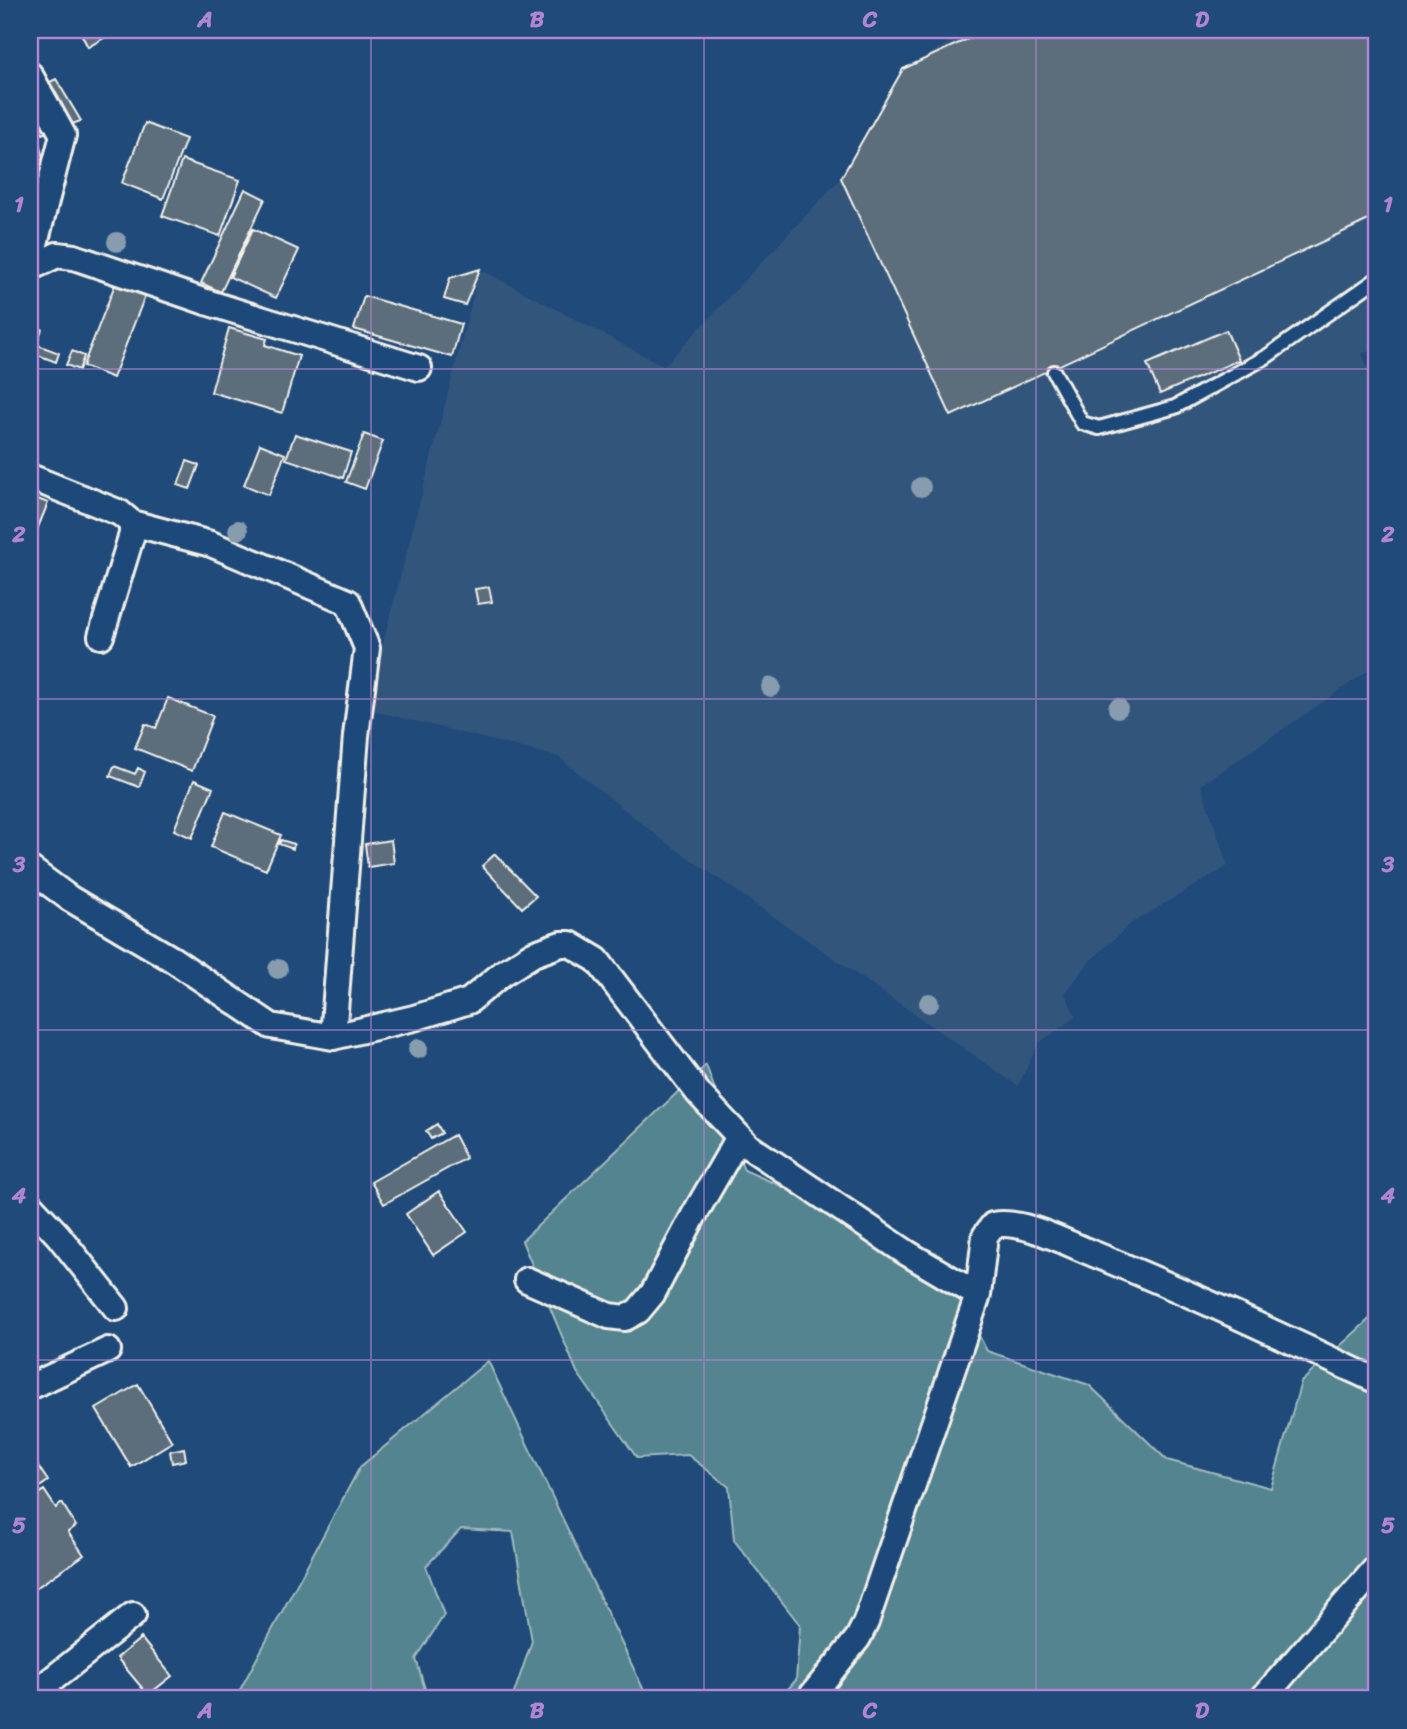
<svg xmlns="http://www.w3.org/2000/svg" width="1407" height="1729" font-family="Sriracha,sans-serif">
<rect width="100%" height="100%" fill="#1f4a7a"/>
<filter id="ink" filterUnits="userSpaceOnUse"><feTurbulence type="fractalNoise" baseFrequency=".0143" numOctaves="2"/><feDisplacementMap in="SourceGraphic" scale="14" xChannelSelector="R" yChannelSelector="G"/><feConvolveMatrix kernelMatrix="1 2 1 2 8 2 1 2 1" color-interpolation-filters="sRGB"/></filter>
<g filter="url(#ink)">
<path fill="#31547b" d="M 971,30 L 1377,30 L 1377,346 L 1362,354 L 1377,389 L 1377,665 L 1201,785 L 1228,866 L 1132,923 L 1090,961 L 1065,993 L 1076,1017 L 1039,1043 L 1018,1086 L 664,841 L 558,757 L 366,709 L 480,269 L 664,366 L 841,178 L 903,69 Z"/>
<path fill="#528490" stroke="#a3babc" stroke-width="2" d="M 706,1065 L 744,1170 L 937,1253 L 987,1351 L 1089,1385 L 1167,1460 L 1271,1488 L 1301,1382 L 1377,1312 L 1377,1699 L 779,1699 L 796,1680 L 800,1625 L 734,1540 L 729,1487 L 688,1455 L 637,1458 L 577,1372 L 522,1241 Z
M 488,1361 L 648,1699 L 512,1699 L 532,1641 L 513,1532 L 461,1529 L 426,1566 L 444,1615 L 416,1659 L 428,1699 L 235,1699 L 360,1467 Z"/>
<path fill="#5b6d7c" stroke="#f4f1e8" stroke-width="2" d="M 79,30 L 118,30 L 88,47 Z
M 987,30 L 1377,30 L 1377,216 L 951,416 L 841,178 L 903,69 Z
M 56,79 L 81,121 L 42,134 L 33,90 Z
M 145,123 L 186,139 L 163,199 L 122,183 Z
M 39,143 L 43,159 L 30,163 L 30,145 Z
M 182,160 L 240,180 L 220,236 L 162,216 Z
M 48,162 L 34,192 L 30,193 L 30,166 Z
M 245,189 L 265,199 L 221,292 L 201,283 Z
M 253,229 L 299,250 L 276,298 L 230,277 Z
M 480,269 L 465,305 L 444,299 L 450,278 Z
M 116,282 L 146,293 L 113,378 L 83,366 Z
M 364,296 L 461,324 L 452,357 L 354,329 Z
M 30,324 L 42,329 L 38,340 L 30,337 Z
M 229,328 L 267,339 L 265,345 L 299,356 L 282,413 L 211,392 Z
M 1226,330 L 1239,360 L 1160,394 L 1147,364 Z
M 30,342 L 59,353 L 56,362 L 30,352 Z
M 72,351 L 84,356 L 79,370 L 66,365 Z
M 295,434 L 351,452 L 343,478 L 286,459 Z
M 364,434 L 383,441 L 365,489 L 346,482 Z
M 260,444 L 285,454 L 269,495 L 244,485 Z
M 187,461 L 199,465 L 190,489 L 178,485 Z
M 30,496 L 48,503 L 30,547 Z
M 489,587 L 492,602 L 478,604 L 475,589 Z
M 168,698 L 213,716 L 192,771 L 135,748 L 145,724 L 156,728 Z
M 114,766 L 135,774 L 138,768 L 145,772 L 139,787 L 110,776 Z
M 194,780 L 213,788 L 192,838 L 174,830 Z
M 225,812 L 281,835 L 266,870 L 211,847 Z
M 281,840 L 294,844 L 293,849 L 279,844 Z
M 391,840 L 394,863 L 368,867 L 365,844 Z
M 495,854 L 536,896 L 522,908 L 482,866 Z
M 437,1124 L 442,1133 L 431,1139 L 426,1131 Z
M 454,1135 L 466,1158 L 384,1204 L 371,1182 Z
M 439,1191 L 467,1232 L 433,1255 L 406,1214 Z
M 138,1384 L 172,1442 L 131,1467 L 96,1409 Z
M 184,1448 L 186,1460 L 172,1463 L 170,1451 Z
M 30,1454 L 48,1481 L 30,1494 Z
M 44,1490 L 56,1508 L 62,1503 L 76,1526 L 68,1532 L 84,1555 L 30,1592 L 30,1500 Z
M 141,1638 L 172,1676 L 148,1695 L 117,1658 Z"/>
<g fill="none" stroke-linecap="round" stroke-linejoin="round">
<g stroke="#f4f1e8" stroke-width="18">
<path id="service" d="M 1054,372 L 1082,423 L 1099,428 L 1175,407 L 1266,357 L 1377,279"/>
</g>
<g stroke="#f4f1e8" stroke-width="30">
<path id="minor" d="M 30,75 L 63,135 L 30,263
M 30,268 L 57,255 L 74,257 L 206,302 L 419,368
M 30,477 L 120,513 L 132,523 L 132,534 L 101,636
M 132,523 L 211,544 L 348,602 L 367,648 L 356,736 L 333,1037
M 30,869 L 69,898 L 172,959 L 271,1026 L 333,1037 L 414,1018 L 469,1001 L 503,973 L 533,954 L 561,944 L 570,944 L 597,960 L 699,1094 L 748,1146 L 907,1253 L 978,1295 L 985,1236 L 993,1225 C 1022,1219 1066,1243 1094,1254 C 1190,1293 1283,1337 1377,1381
M 30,1205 L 58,1235 L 116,1308
M 527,1280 L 609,1316 L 625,1318 L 638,1311 L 653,1293 L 694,1215 L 739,1137
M 30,1387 L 108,1350
M 30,1697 L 133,1615
M 809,1699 L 858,1638 L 866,1622 L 978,1295
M 1262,1699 L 1377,1567"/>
</g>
<use href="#service" stroke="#1f4a7a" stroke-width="12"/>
<use href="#minor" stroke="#1f4a7a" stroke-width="24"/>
</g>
<g fill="#879daf">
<circle cx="117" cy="242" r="10"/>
<circle cx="921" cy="487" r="10"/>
<circle cx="238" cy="530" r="10"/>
<circle cx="771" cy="687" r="10"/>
<circle cx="1118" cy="708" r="10"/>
<circle cx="278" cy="969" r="10"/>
<circle cx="929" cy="1003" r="10"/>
<circle cx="418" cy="1049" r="10"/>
</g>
</g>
<path fill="none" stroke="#b185d1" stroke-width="2" stroke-opacity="0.55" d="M 371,30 L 371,1699M 704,30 L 704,1699M 1036,30 L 1036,1699M 30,369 L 1377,369M 30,699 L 1377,699M 30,1030 L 1377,1030M 30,1360 L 1377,1360"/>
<rect width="1407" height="1729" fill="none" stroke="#1f4a7a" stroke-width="77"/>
<rect x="38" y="38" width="1330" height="1652" fill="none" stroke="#b185d1" stroke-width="2.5"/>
<g font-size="23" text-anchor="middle" font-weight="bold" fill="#b185d1">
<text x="205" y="27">A</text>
<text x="537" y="27">B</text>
<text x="870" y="27">C</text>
<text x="1202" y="27">D</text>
<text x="19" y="212">1</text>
<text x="1388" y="212">1</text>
<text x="19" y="542">2</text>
<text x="1388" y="542">2</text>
<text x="19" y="872">3</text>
<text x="1388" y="872">3</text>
<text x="19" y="1203">4</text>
<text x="1388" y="1203">4</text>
<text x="19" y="1533">5</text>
<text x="1388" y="1533">5</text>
<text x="205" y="1718">A</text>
<text x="537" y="1718">B</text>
<text x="870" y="1718">C</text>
<text x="1202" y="1718">D</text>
</g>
</svg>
